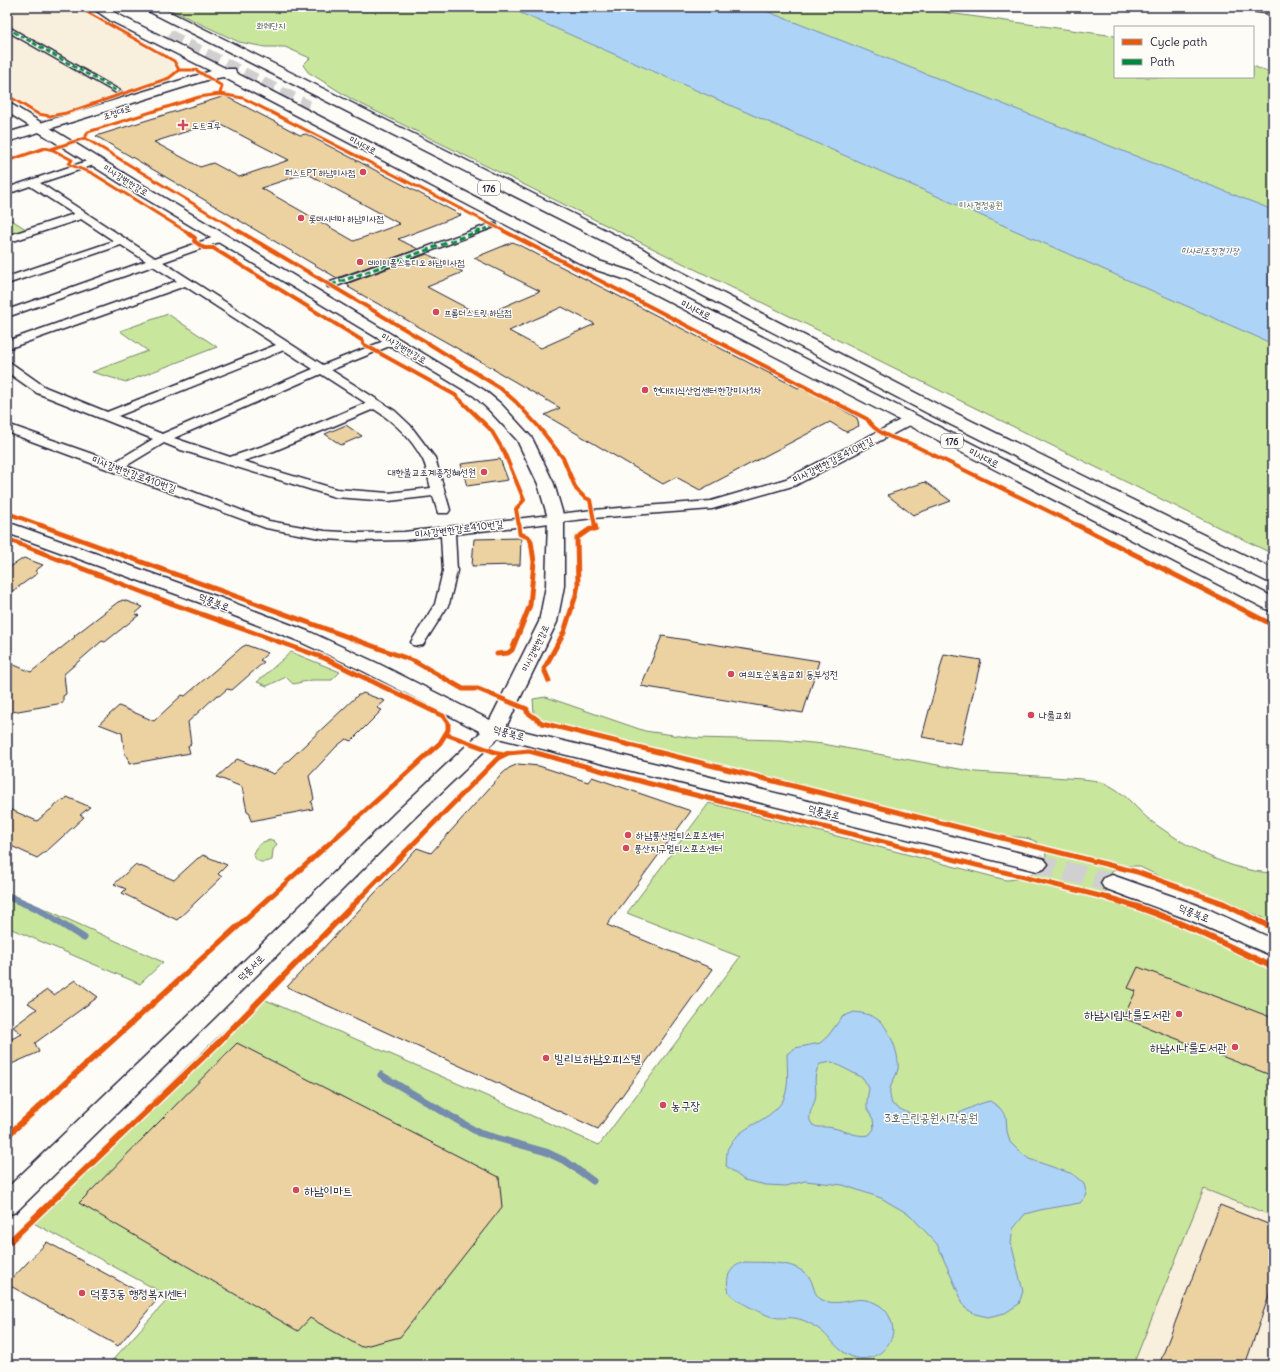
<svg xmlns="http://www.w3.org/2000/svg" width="1280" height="1372" font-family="Delius,'Poor Story',sans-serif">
<rect width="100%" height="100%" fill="#fdfcf7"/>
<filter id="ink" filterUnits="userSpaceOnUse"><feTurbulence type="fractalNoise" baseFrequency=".025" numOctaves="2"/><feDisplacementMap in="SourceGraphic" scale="8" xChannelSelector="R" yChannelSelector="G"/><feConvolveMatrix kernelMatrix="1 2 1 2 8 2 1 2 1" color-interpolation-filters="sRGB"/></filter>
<g filter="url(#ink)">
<path fill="#f8efdd" d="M 7,7 L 74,7 L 171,62 L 175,70 L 168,77 L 64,112 L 52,114 L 41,113 L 7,92 Z
M 1204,1189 L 1273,1216 L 1273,1365 L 1133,1365 Z"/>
<path fill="#c9e69d" stroke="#76846c" d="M 165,7 L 926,7 L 948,13 L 1115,36 L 1115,77 L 1253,77 L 1253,66 L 1273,74 L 1273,554 L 959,400 L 353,100 L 308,72 L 303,65 L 310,58 L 285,47 L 265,47 L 239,42 Z
M 7,217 L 26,229 L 7,235 Z
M 168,314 L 217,347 L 126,382 L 92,372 L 148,351 L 120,331 Z
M 291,652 L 340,672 L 332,680 L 312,680 L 293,684 L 286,677 L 267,686 L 257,682 Z
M 546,697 L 645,731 L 694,738 L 781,740 L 823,744 L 976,772 L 1082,779 C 1092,780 1103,781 1112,787 C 1127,795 1137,810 1151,821 C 1187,847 1228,871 1273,873 L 1273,922 L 1225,901 L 1163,878 L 1138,866 L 1126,866 L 1113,871 L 1107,877 L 1105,883 L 1106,892 L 1109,896 L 1172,917 L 1273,964 L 1273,1216 L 1204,1189 L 1133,1365 L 108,1365 L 170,1297 L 28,1220 L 259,997 L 599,1145 L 740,957 L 627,913 L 709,803 L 1006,880 C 1058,878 1059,835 1010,837 L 546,723 L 534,714 L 533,699 Z
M 273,840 L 277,844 L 273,850 L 272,860 C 263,863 257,864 253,854 C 256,845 263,840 273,840 Z
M 7,892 L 163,962 L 140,984 L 7,927 Z"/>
<path fill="#add3f7" stroke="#758cac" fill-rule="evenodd" d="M 507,7 L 756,7 L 1273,210 L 1273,344 Z
M 854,1012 C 862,1013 870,1014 877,1019 C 889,1026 900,1055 898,1069 C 897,1076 891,1082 890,1089 C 889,1093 891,1100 892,1104 C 908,1115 933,1124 952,1116 C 965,1111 976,1104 990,1101 L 999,1107 L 1006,1116 L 1007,1131 L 1010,1142 L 1019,1151 L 1029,1159 L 1073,1174 L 1084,1184 L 1087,1195 L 1080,1203 L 1040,1210 L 1025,1214 L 1013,1229 L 1011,1243 L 1023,1291 L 1019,1304 L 1005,1313 L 988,1317 L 975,1314 L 965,1308 L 937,1244 L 910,1215 L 881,1198 L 843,1185 L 805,1181 L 786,1186 L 766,1185 L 744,1180 L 726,1166 C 727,1161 726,1152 728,1148 C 739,1125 768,1123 782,1102 C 790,1090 787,1068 787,1054 L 795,1048 L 820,1043 L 828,1036 L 842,1017 ZM 832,1062 L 863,1078 L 869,1088 L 867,1100 L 867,1109 L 873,1119 L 874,1129 L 869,1135 C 854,1138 842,1128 827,1127 C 822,1127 816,1128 812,1124 C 806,1117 813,1107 815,1100 C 818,1088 811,1077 820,1064 Z
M 745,1262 C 764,1263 791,1260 806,1274 C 817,1283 810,1299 829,1302 C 848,1305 858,1293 879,1305 C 884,1308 888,1313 890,1318 C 893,1325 894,1333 891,1339 C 886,1349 880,1355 869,1358 C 841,1363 833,1336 814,1326 C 809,1322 801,1319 794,1318 C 787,1317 780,1319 773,1317 C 764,1315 733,1300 729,1292 C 727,1287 727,1279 729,1274 C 733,1267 737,1264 745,1262 Z"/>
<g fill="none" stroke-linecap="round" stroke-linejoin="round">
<path stroke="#758cac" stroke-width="5.5" d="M 7,897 L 14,899"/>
<path stroke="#758cac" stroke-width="7" d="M 11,898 L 38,909 L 84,938
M 381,1075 L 479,1133 L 546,1152 L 567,1162 L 593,1181"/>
</g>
<path fill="#ecd2a1" stroke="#22223b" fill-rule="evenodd" d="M 225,96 L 300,135 L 306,134 L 461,215 L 398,239 L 418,249 L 337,278 L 96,136 ZM 216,122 L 256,143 L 289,160 L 239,177 L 213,163 L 200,167 L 154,142 ZM 306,173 L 400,224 L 354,241 L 261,188 Z
M 513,242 L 798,388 L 802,386 L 857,418 L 859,426 L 846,432 L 830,422 L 700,490 L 676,477 L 663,484 L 545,415 L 560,408 L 493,369 L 494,369 L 348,287 L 350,286 L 346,284 L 427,254 L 463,272 L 427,287 L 482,316 L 540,291 L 474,258 ZM 562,307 L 595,324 L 541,348 L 509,331 Z
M 346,425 L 362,436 L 341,445 L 325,434 Z
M 500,459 L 508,480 L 467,486 L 461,464 Z
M 925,482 L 951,501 L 913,515 L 887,495 Z
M 521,538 L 520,565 L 472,566 L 474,539 Z
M 24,558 L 43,565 L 35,571 L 38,573 L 7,595 L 7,569 Z
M 123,600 L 143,607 L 135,614 L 139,615 L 105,642 L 102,641 L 64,674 L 66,694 L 63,696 L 63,703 L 7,713 L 7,662 L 31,672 L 75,637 L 74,636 L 118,602 Z
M 662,636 L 819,661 L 803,713 L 641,686 Z
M 246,645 L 268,653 L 260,660 L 264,662 L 232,690 L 227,689 L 219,696 L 217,695 L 188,722 L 191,744 L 188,746 L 190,753 L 129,764 L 128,757 L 125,755 L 122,733 L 99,724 L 119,706 L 154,721 L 182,695 L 185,696 L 242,647 Z
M 944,654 L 981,660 L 961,744 L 922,737 Z
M 363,693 L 385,701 L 377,708 L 382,710 L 351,741 L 346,739 L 337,746 L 309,776 L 314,799 L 311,802 L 313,809 L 251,821 L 250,813 L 247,811 L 242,787 L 217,777 L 237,759 L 274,774 L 358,695 L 360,695 Z
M 518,764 L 539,766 L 588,782 L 592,777 L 691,811 L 607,925 L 713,969 L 598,1129 L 287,987 L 417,848 L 431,853 L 502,774 L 509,768 Z
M 67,797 L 90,807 L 80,815 L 84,817 L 49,849 L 37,858 L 7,844 L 7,808 L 37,821 L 62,800 L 64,801 Z
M 203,855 L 227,865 L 218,874 L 222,877 L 177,920 L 122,893 L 126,889 L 114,884 L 135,865 L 139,867 L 140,866 L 174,880 L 198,858 L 199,858 Z
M 1138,967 L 1273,1018 L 1273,1076 L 1123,1018 L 1136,991 L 1128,988 Z
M 75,980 L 98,997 L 35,1043 L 39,1052 L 7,1066 L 7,1041 L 22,1034 L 13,1027 L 37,1009 L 28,1003 L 47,990 L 54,995 Z
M 237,1043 L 499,1177 L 502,1207 L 400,1337 L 361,1347 L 310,1318 L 298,1331 L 79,1203 Z
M 1220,1205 L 1273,1226 L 1273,1284 L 1245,1365 L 1159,1365 Z
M 47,1242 L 156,1301 L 118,1346 L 7,1284 Z"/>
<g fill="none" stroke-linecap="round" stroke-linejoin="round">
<path stroke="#d1d0d1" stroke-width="19" stroke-dasharray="19 10" stroke-linecap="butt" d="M 1037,864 L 1112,883"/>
<path stroke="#d1d0d1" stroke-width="14" stroke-dasharray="14 7" stroke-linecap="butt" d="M 168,36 L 308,107"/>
<g stroke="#22223b" stroke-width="3">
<path id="pedestrian" d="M 7,26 L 124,93 L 125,94 L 120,95 L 7,31 Z
M 490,224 L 496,224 L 497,226 L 334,287 L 328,287 L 327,285 L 328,283 Z"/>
</g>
<g stroke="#22223b" stroke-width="3">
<path id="minor" d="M 1240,7 L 1273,8 L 1273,14 L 1244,10 Z
M 96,158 L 100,159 L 101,161 L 100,163 L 40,183 L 155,258 L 217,236 L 225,236 L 226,238 L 225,240 L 163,262 L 323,365 L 389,339 L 397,339 L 399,341 L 397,343 L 331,370 L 395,411 L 410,425 L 435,458 L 450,510 L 448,513 L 438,513 L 433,496 L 389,501 L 335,497 L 181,450 L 164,443 L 126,466 L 269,521 L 325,531 L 359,533 L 404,532 L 593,510 L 711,501 L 786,479 L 906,417 L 914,417 L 916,420 L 914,423 L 796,485 L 712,509 L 593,518 L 455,534 L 457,571 L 449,604 L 423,645 L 418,646 L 413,645 L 411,642 L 435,604 L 443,571 L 441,536 L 404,540 L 359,541 L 325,539 L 266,528 L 7,432 L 7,424 L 115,462 L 153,439 L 37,393 L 7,372 L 7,362 L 11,363 L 45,387 L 107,412 L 276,345 L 185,286 L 7,349 L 7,341 L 177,281 L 153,266 L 7,317 L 7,310 L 146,261 L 121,245 L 7,284 L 7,277 L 114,241 L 81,219 L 7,243 L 7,236 L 74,214 L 30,186 L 7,194 L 7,188 ZM 284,350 L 313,369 L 162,434 L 118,416 ZM 321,374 L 366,403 L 266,445 L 230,457 L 174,438 ZM 374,409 C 393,421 411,438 422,458 C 427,466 428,479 431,488 L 389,493 L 336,489 L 243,461 L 274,451 Z"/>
</g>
<g stroke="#22223b" stroke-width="3">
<path id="tertiary" d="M 7,103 L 11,104 L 138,182 L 484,390 L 501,404 L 532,438 L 554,484 L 564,518 L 564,586 L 557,622 L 506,727 L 1037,857 L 1044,859 L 1048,864 L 1044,869 L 1037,871 L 498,738 L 410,822 L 216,1016 L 16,1212 L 7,1215 L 7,1188 L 200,1004 L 396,812 L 481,732 L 363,671 L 296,640 L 209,606 L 7,533 L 7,522 L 221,598 L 310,632 L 377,663 L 490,720 L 539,622 L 546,586 L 548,518 L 538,484 L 517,440 L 489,410 L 474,396 L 128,188 L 7,112 Z
M 1112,875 L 1206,908 L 1273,939 L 1273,956 L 1190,920 L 1104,888 L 1101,883 L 1104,878 Z"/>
</g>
<g stroke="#22223b" stroke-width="3">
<path id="primary" d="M 91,7 L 106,7 L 119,15 L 227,69 L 235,69 L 236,73 L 599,261 L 639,274 L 1273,597 L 1273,611 L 1266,609 L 627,280 L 587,267 L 223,77 L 207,80 L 7,142 L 7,133 L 211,71 L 111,21 Z
M 144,7 L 160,7 L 643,249 L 668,265 L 939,405 L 1273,569 L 1273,583 L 1266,581 L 927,413 L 656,271 L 631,255 L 146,10 Z"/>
</g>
<use href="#pedestrian" fill="#fdfcf7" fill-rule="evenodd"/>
<use href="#minor" fill="#fdfcf7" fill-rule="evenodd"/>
<use href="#tertiary" fill="#fdfcf7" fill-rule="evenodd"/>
<use href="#primary" fill="#fdfcf7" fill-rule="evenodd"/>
<path stroke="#00873e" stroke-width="2.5" stroke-dasharray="5 2.5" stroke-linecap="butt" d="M 7,28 L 122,94
M 476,232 L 493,226"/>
<path stroke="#00873e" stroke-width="3" stroke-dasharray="6 3" stroke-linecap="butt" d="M 331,285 L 479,231"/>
<g stroke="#fdfcf7" stroke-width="4.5">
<path id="cycleway-far3" d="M 78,7 L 174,61 L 179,70
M 7,95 L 38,114 L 50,116 L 66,113 L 169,78 L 179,70 L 196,70 L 222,86 L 220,94
M 85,138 L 240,232
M 51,149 L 85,138 L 88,132 L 199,97 L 220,94 L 243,98 L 506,232
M 7,161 L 45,148 L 53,150 L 72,160 L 69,164 C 77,168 84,170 92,173 L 187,232"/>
</g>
<g stroke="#fdfcf7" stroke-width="6">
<path id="cycleway-far2" d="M 185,231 L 195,238 L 194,241 L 204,248 L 213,248 L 363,341 L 363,344 L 455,395 L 491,430 L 504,452 L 524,500 L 516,509 L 519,526
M 239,231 L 423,340 L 500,388 L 516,402 L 538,426 L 563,458 L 576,489 L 584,497 L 590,500 L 595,526
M 504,231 L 867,419 C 875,433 894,439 909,443 L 1079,526
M 7,513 L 43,526"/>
</g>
<g stroke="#fdfcf7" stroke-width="8">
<path id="cycleway-far1" d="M 40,525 L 414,661 L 463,689 L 478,689 L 527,709 L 527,712 L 542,723 L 1137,872 L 1211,899
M 1077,525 L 1273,625
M 7,539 L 173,604 L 324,658 L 443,716 L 448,723 L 448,730 L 440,743 L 268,899
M 497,654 L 508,653 L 512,650 L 530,605 L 534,562 L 531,541 L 528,537 L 520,534 L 519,525
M 549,681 L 544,669 L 564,632 L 576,595 L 578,585 L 577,538 L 590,529 L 596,529 L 595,525
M 448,735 L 503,755
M 359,899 L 498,758 L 508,753 L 529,751 L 647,783 L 1112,899"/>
</g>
<g stroke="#fdfcf7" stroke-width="9">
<path id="cycleway" d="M 1108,898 C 1166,913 1219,942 1273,967
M 1208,898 L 1222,903 L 1273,928
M 7,1136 L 269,898
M 7,1244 L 218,1043 L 360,898"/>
</g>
<use href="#cycleway-far3" stroke="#e8590c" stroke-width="3"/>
<use href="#cycleway-far2" stroke="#e8590c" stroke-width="4"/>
<use href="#cycleway-far1" stroke="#e8590c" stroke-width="5"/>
<use href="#cycleway" stroke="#e8590c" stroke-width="6"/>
</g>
</g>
<g fill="#d1495b" stroke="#fdfcf7" stroke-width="1.5">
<path d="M181 119h4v4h4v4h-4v4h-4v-4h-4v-4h4z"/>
<circle cx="363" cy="172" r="4"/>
<circle cx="301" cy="218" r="4"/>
<circle cx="360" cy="262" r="4"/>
<circle cx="436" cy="312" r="4"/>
<circle cx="645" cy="390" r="4"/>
<circle cx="484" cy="472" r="4"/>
<circle cx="731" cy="674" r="4"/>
<circle cx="1031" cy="715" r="4"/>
<circle cx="628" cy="835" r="4"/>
<circle cx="626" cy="848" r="4"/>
<circle cx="1179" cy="1014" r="4"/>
<circle cx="1235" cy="1047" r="4"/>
<circle cx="546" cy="1058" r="4"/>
<circle cx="663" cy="1105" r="4"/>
<circle cx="296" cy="1190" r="4"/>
<circle cx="82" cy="1293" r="4"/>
</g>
<g text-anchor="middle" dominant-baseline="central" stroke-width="3" stroke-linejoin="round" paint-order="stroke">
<g font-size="9" fill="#545d58" stroke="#fdfcf7">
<text x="271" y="25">화훼단지</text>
<text x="981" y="204">미사경정공원</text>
</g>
<g font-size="9" fill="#22223b" stroke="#fdfcf7">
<text transform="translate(117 112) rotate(-18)">조정대로</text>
<text transform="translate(363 145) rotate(28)">미사대로</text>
<text transform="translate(126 180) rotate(32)">미사강변한강로</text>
<text transform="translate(404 348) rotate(31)">미사강변한강로</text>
<text transform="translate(535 648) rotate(-64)">미사강변한강로</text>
</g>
<g font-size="9" fill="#22223b" stroke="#fdfcf7" text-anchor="start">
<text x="192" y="125">도트크루</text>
<text x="355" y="172" text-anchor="end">퍼스트PT 하남미사점</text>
<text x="309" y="218">롯데시네마 하남미사점</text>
<text x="368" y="262">데이미폴스튜디오 하남미사점</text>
<text x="444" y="312">프롬더스트릿 하남점</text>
</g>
<g fill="#fdfcf7" stroke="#646373" stroke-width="1">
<rect x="478" y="181" width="22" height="14" rx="3"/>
<rect x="941" y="434" width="22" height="14" rx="3"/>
</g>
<g font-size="9" font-weight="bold" fill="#22223b">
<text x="489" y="188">176</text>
<text x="952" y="441">176</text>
</g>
<g font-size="9" font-style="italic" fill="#4c5773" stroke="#fdfcf7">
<text x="1210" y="250">미사리조정경기장</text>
</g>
<g font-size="10" fill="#22223b" stroke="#fdfcf7">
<text transform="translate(696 310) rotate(27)">미사대로</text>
<text transform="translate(984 458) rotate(27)">미사대로</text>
<text transform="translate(833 460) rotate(-27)">미사강변한강로410번길</text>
<text transform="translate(134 474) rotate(20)">미사강변한강로410번길</text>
<text transform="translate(459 529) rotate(-7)">미사강변한강로410번길</text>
<text transform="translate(214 602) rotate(21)">덕풍북로</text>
<text transform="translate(509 733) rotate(15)">덕풍북로</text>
<text transform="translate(824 812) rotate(14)">덕풍북로</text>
<text transform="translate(1194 913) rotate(22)">덕풍북로</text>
<text transform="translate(251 968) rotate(-45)">덕풍서로</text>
</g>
<g font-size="10" fill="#22223b" stroke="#fdfcf7" text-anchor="start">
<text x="653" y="390">현대지식산업센터한강미사1차</text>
<text x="476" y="472" text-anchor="end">대한불교조계종정혜선원</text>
<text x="739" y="674">여의도순복음교회 동부성전</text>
<text x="1039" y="715">나룰교회</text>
<text x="636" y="835">하남풍산멀티스포츠센터</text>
<text x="634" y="848">풍산지구멀티스포츠센터</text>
</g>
<g font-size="12" fill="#22223b" stroke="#fdfcf7" text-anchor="start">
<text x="1171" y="1014" text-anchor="end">하남시립나룰도서관</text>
<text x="1227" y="1047" text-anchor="end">하남시나룰도서관</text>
<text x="554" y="1058">빌리브하남오피스텔</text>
<text x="671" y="1105">농구장</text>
<text x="304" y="1190">하남이마트</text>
<text x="90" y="1293">덕풍3동 행정복지센터</text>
</g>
<g font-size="12" fill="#545d58" stroke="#fdfcf7">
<text x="931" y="1117">3호근린공원시각공원</text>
</g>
</g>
<rect width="1280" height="1372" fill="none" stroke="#fdfcf7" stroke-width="24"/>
<rect x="12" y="12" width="1256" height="1348" fill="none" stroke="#22223b" stroke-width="1.5" filter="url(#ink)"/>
<rect x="1114" y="26" width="140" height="52" fill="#fdfcf7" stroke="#a5a5ac"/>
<rect x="1122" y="39" width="20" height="6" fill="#e8590c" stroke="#a5a5ac"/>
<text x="1150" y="46" font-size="12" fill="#22223b">Cycle path</text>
<rect x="1122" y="59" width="20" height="6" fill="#00873e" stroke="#a5a5ac"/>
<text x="1150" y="66" font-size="12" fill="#22223b">Path</text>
</svg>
